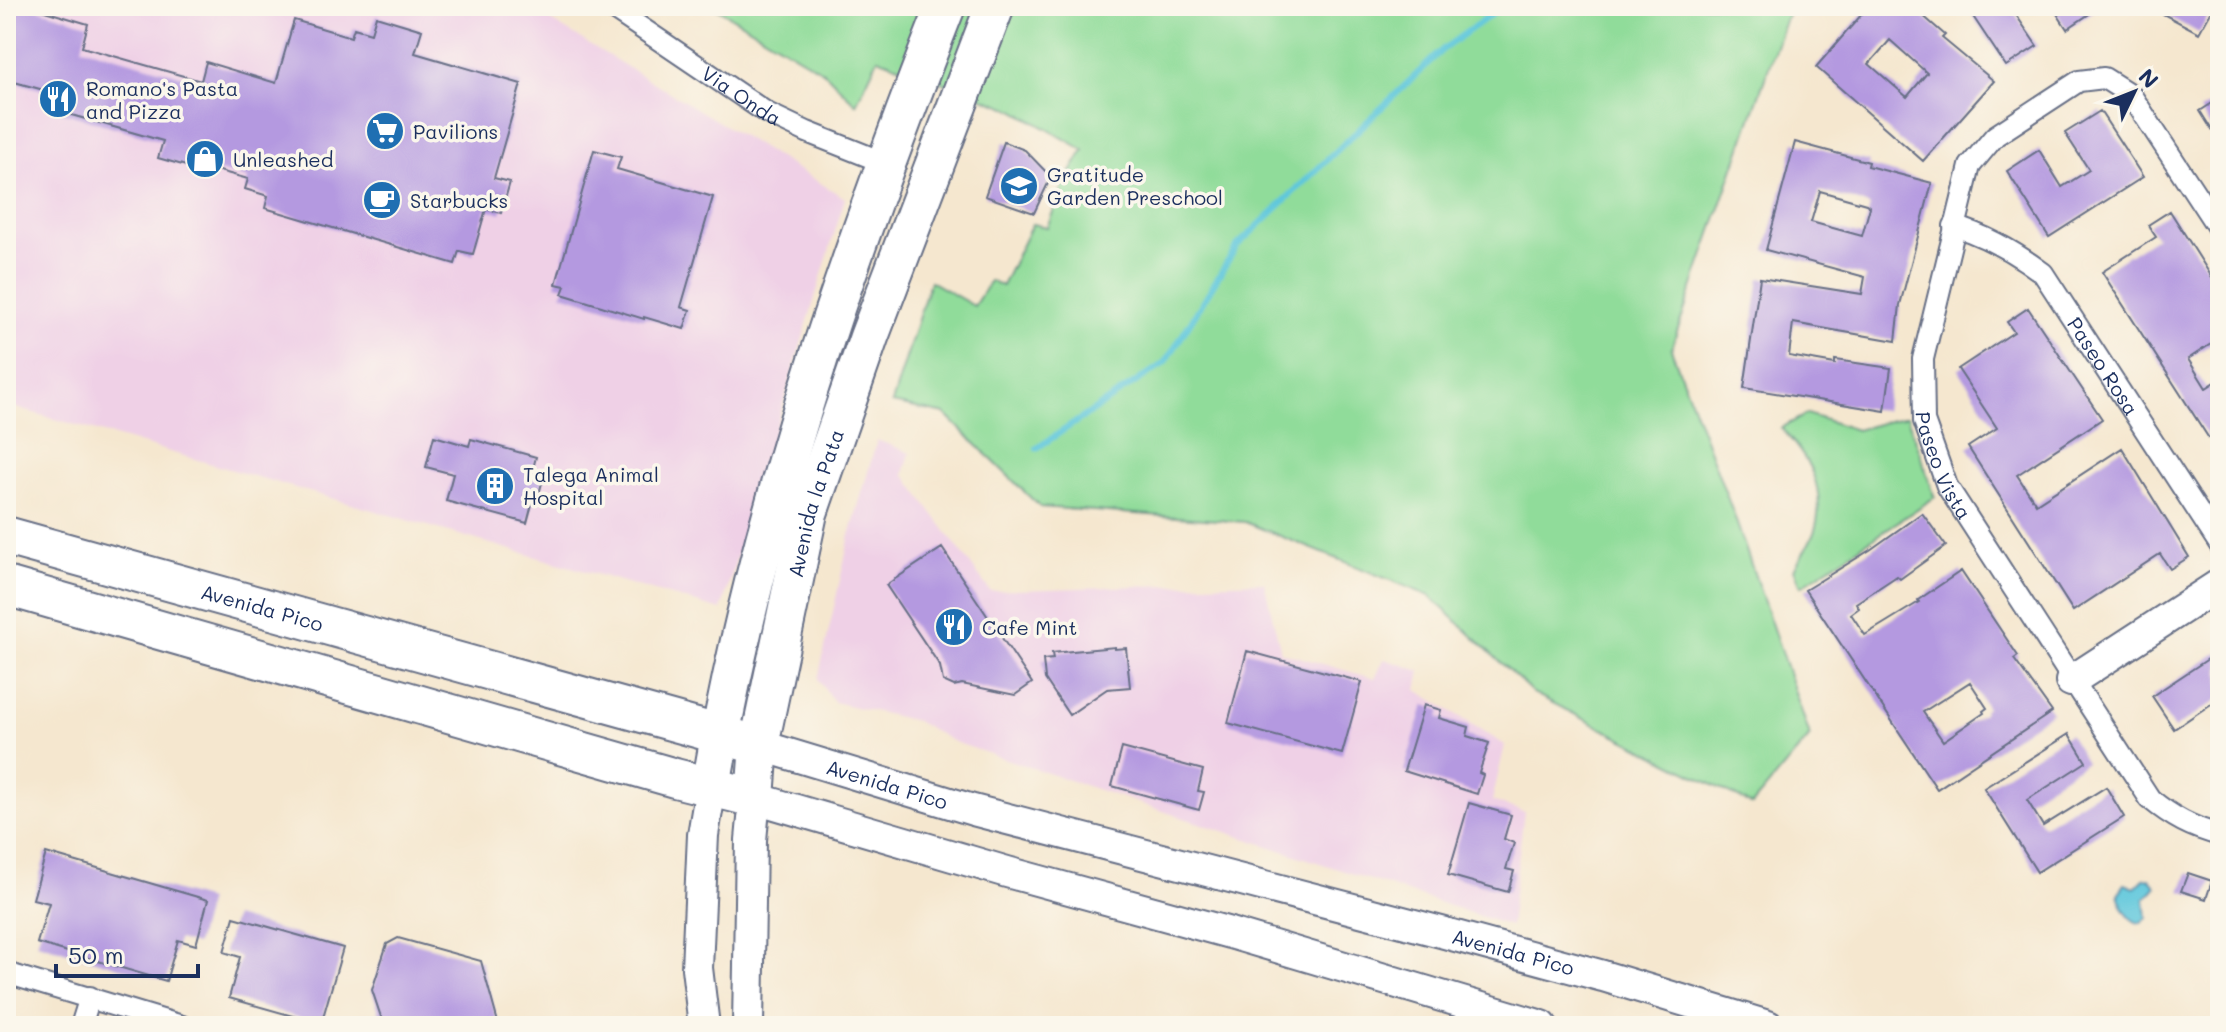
<svg xmlns="http://www.w3.org/2000/svg" width="2226" height="1032" font-family="Mali,sans-serif">
<rect width="100%" height="100%" fill="#fbf7ec"/>
<filter id="ink" filterUnits="userSpaceOnUse"><feTurbulence type="fractalNoise" baseFrequency=".0125" numOctaves="2"/><feDisplacementMap in="SourceGraphic" scale="16" xChannelSelector="R" yChannelSelector="G"/><feConvolveMatrix kernelMatrix="1 2 1 2 8 2 1 2 1" color-interpolation-filters="sRGB"/></filter>
<filter id="wash" filterUnits="userSpaceOnUse"><feTurbulence type="fractalNoise" baseFrequency=".006" numOctaves="4" result="noise"/><feDisplacementMap in="SourceGraphic" scale="32" xChannelSelector="R" yChannelSelector="G"/><feGaussianBlur stdDeviation="1.8" result="paint"/><feColorMatrix in="noise" values="0 0 0 0 0 0 0 0 0 0 0 0 0 0 0 0 0 1.4 0 .05"/><feComposite in="paint" operator="in"/></filter>
<g filter="url(#wash)">
<rect width="100%" height="100%" fill="#f5e7cf"/>
<path fill="#efd0e6" d="M 6,6 L 522,6 L 531,9 L 845,198 L 721,610 L 6,405 Z
M 877,440 L 910,453 L 904,474 L 990,591 L 1264,582 L 1281,652 L 1375,679 L 1384,659 L 1421,671 L 1417,690 L 1505,745 L 1492,801 L 1524,812 L 1510,926 L 954,742 L 916,721 L 834,702 L 818,679 L 850,535 Z"/>
<path fill="#90dc9a" stroke="#56867c" stroke-width="2" d="M 713,6 L 1790,6 L 1671,349 L 1734,515 L 1810,736 L 1752,805 L 1533,693 L 1430,596 L 1245,522 L 1040,507 L 945,414 L 892,403 L 930,281 L 974,306 L 990,281 L 1002,286 L 1032,224 L 1047,227 L 1064,184 L 1084,150 L 1012,109 L 878,58 L 856,104 L 824,72 Z
M 1807,414 L 1856,430 L 1907,416 L 1935,497 L 1801,586 L 1794,569 C 1800,557 1811,543 1815,530 C 1827,487 1809,459 1781,428 Z"/>
<path fill="#5fc7dc" stroke="#3d7b9d" stroke-width="2" d="M 2149,878 L 2156,886 L 2145,899 L 2147,918 L 2141,923 C 2127,922 2121,904 2118,894 L 2125,884 L 2135,888 L 2144,879 Z"/>
<g fill="none" stroke-linecap="round" stroke-linejoin="round">
<path stroke="#5fc7dc" stroke-width="6" d="M 1037,448 L 1166,362 L 1237,246 L 1442,50 L 1503,6"/>
</g>
<g id="blocks">
<path fill="#b499e0" fill-rule="evenodd" d="M 6,6 L 28,6 L 88,24 L 82,47 L 201,81 L 206,62 L 276,83 L 294,20 L 351,37 L 354,28 L 371,33 L 376,16 L 422,30 L 415,53 L 521,84 L 494,178 L 510,182 L 501,213 L 486,209 L 473,254 L 459,251 L 455,264 L 265,208 L 268,196 L 245,189 L 248,179 L 194,164 L 193,168 L 158,158 L 163,141 L 61,112 L 62,110 L 47,105 L 51,92 L 7,80 L 11,67 L 6,66 Z
M 1869,6 L 1912,6 L 1945,35 L 1942,38 L 1994,81 L 1923,161 L 1816,67 ZM 1890,40 L 1927,73 L 1907,97 L 1869,64 Z
M 1966,6 L 2010,6 L 2037,46 L 2006,66 Z
M 2052,6 L 2101,6 L 2067,29 Z
M 2148,6 L 2214,6 L 2199,33 Z
M 2220,98 L 2220,143 L 2200,111 Z
M 2100,111 L 2143,177 L 2049,237 L 2007,171 L 2039,150 L 2062,187 L 2089,170 L 2065,133 Z
M 1004,142 L 1025,150 L 1051,177 L 1034,213 L 985,196 Z
M 1795,142 L 1869,162 L 1868,166 L 1932,183 L 1900,305 L 1896,341 L 1793,323 L 1789,356 L 1835,364 L 1835,360 L 1891,368 L 1885,411 L 1744,388 L 1760,278 L 1862,294 L 1865,277 L 1766,250 ZM 1820,191 L 1866,204 L 1870,207 L 1862,236 L 1811,222 Z
M 594,150 L 621,157 L 617,169 L 713,197 L 681,307 L 690,310 L 684,329 L 644,317 L 644,319 L 562,294 L 565,286 L 556,284 Z
M 2170,211 L 2220,290 L 2220,338 L 2188,359 L 2206,388 L 2220,379 L 2220,433 L 2210,440 L 2102,272 L 2156,237 L 2148,225 Z
M 2028,308 L 2102,419 L 2017,475 L 2036,504 L 2122,448 L 2189,557 L 2170,569 L 2160,554 L 2073,611 L 1968,447 L 1997,428 L 1958,369 L 2014,332 L 2007,322 Z
M 434,436 L 469,446 L 471,439 L 536,457 L 531,476 L 543,479 L 539,494 L 535,493 L 527,523 L 446,501 L 453,474 L 426,467 Z
M 1922,513 L 1946,546 L 1900,579 L 1897,576 L 1856,603 L 1859,608 L 1851,614 L 1865,635 L 1919,602 L 1918,600 L 1961,571 L 2018,656 L 2014,659 L 2052,712 L 1937,789 L 1805,590 L 1870,550 ZM 1970,682 L 1987,708 L 1983,711 L 1984,713 L 1943,741 L 1923,712 Z
M 942,548 L 1032,683 L 1015,695 L 962,684 L 954,686 L 943,681 L 940,666 L 886,585 Z
M 1115,647 L 1115,649 L 1126,648 L 1130,687 L 1107,689 L 1069,715 L 1045,679 L 1043,660 L 1053,659 L 1052,653 Z
M 1247,651 L 1362,682 L 1342,754 L 1228,723 Z
M 2220,651 L 2220,698 L 2174,729 L 2152,696 Z
M 1424,705 L 1441,710 L 1439,718 L 1469,727 L 1467,736 L 1489,743 L 1479,773 L 1483,775 L 1477,794 L 1404,771 Z
M 2069,734 L 2086,762 L 2027,800 L 2043,826 L 2106,787 L 2124,817 L 2037,872 L 1984,788 Z
M 1122,748 L 1203,770 L 1198,791 L 1204,792 L 1199,810 L 1112,786 Z
M 1469,803 L 1511,815 L 1504,839 L 1514,843 L 1506,869 L 1514,871 L 1508,892 L 1448,875 Z
M 46,853 L 208,900 L 196,945 L 178,940 L 166,981 L 37,943 L 49,903 L 33,899 Z
M 2188,873 L 2212,881 L 2206,899 L 2181,891 Z
M 234,917 L 343,948 L 321,1024 L 229,998 L 240,957 L 224,952 Z
M 398,938 L 481,961 L 499,1026 L 384,1026 L 372,990 L 387,944 Z"/>
</g>
</g>
<g filter="url(#ink)">
<use href="#blocks" fill-opacity="0" stroke="#676f86" stroke-width="2"/>
<g fill="none" stroke-linecap="round" stroke-linejoin="round">
<g stroke="#676f86" stroke-width="24">
<g id="street">
<path id="s1" d="M 609,6 L 767,113 L 807,132 L 885,163"/>
<path id="s2" d="M 1954,226 C 1987,236 2015,252 2043,273 L 2220,545"/>
<path id="s3" d="M 2220,231 L 2131,95 L 2104,78 L 2079,81 L 1995,136 L 1970,166 L 1923,359 L 1924,421 L 1947,486 L 2150,799 C 2172,817 2192,828 2220,835"/>
<path d="M 6,973 L 182,1026"/>
<path d="M 81,1026 L 90,997"/>
</g>
</g>
<g stroke="#676f86" stroke-width="34">
<g id="secondary">
<path d="M 2071,681 L 2220,584"/>
<path id="s4" d="M 759,745 L 973,810 L 1441,932 L 1603,976 L 1768,1026"/>
<path d="M 704,1026 L 697,968 L 703,835 L 711,787"/>
<path d="M 748,1026 L 751,840 L 755,798 L 1007,872 L 1230,933 L 1542,1026"/>
</g>
</g>
<g stroke="#676f86" stroke-width="42">
<g id="highway">
<path id="s5" d="M 6,536 L 743,741"/>
<path id="s6" d="M 6,586 L 675,778 L 755,798 L 759,745 L 808,513 L 869,337 L 995,6"/>
<path d="M 711,787 C 756,518 847,259 946,6"/>
</g>
</g>
<use href="#street" stroke="#fff" stroke-width="20"/>
<use href="#secondary" stroke="#fff" stroke-width="30"/>
<use href="#highway" stroke="#fff" stroke-width="38"/>
</g>
</g>
<defs>
<g id="restaurant-disc" transform="scale(2)"><circle r="9.5" fill="#1f6fb2" stroke="#fbf7ec"/><path d="M-5-6h1v4h1v-4h1v4h1v-4h1v5L-1.5 .5V6h-2V.5L-5-1ZM5-6V6H3V1.5H1.5Q1.5-4 5-6Z" fill="#fff"/></g>
<g id="supermarket-disc" transform="scale(2)"><circle r="9.5" fill="#1f6fb2" stroke="#fbf7ec"/><path d="M-6-5.5h2.5l.6 2H6L4.5 2H-2.5L-4.4-4H-6ZM-1.5 3.2a1.3 1.3 0 1 0 .1 0ZM3 3.2a1.3 1.3 0 1 0 .1 0Z" fill="#fff"/></g>
<g id="shop-disc" transform="scale(2)"><circle r="9.5" fill="#1f6fb2" stroke="#fbf7ec"/><path d="M-5-2.5h2.3a2.7 3.5 0 0 1 5.4 0H5L5.5 6h-11ZM-1.5-2.5h3a1.5 2.3 0 0 0-3 0Z" fill="#fff"/></g>
<g id="school-disc" transform="scale(2)"><circle r="9.5" fill="#1f6fb2" stroke="#fbf7ec"/><path d="M0-5L7-2L0 1L-7-2ZM-4 1L0 2.5L4 1V4Q0 6-4 4Z" fill="#fff"/></g>
<g id="cafe-disc" transform="scale(2)"><circle r="9.5" fill="#1f6fb2" stroke="#fbf7ec"/><path d="M-5.5-4.5H6V0H3Q3 3.5 0 3.5H-2.5Q-5.5 3.5-5.5 0ZM3-3.2v2h1.7v-2ZM-6 4.5H4V6H-6Z" fill="#fff"/></g>
<g id="building-disc" transform="scale(2)"><circle r="9.5" fill="#1f6fb2" stroke="#fbf7ec"/><path d="M-4-6H4V6H1V3H-1V6H-4ZM-2.5-4.3h1.7v1.8h-1.7ZM.8-4.3h1.7v1.8H.8ZM-2.5-1h1.7V.8h-1.7ZM.8-1h1.7V.8H.8Z" fill="#fff"/></g>
</defs>
<g fill-rule="evenodd">
<use href="#restaurant-disc" x="58" y="99"/>
<use href="#supermarket-disc" x="385" y="131"/>
<use href="#shop-disc" x="205" y="159"/>
<use href="#school-disc" x="1019" y="186"/>
<use href="#cafe-disc" x="382" y="200"/>
<use href="#building-disc" x="495" y="486"/>
<use href="#restaurant-disc" x="954" y="627"/>
</g>
<g text-anchor="middle" dominant-baseline="central" stroke-width="7" stroke-linejoin="round" paint-order="stroke">
<g font-size="20" fill="#1b2f5e" stroke="#fbf7ec" text-anchor="start">
<text x="86" y="88">Romano's Pasta<tspan x="86" dy="23">and Pizza</tspan></text>
<text x="413" y="131">Pavilions</text>
<text x="233" y="159">Unleashed</text>
<text x="1047" y="174">Gratitude<tspan x="1047" dy="23">Garden Preschool</tspan></text>
<text x="410" y="200">Starbucks</text>
<text x="523" y="474">Talega Animal<tspan x="523" dy="23">Hospital</tspan></text>
<text x="982" y="627">Cafe Mint</text>
</g>
<g font-size="20" fill="#1b2f5e" stroke="#fbf7ec">
<text stroke="none"><textPath href="#s1" startOffset="160">Via Onda</textPath></text>
<text stroke="none"><textPath href="#s2" startOffset="212">Paseo Rosa</textPath></text>
<text stroke="none"><textPath href="#s3" startOffset="668">Paseo Vista</textPath></text>
<text stroke="none"><textPath href="#s6" startOffset="1080">Avenida la Pata</textPath></text>
<text stroke="none"><textPath href="#s5" startOffset="266">Avenida Pico</textPath></text>
<text stroke="none"><textPath href="#s4" startOffset="134">Avenida Pico</textPath></text>
<text stroke="none"><textPath href="#s4" startOffset="782">Avenida Pico</textPath></text>
</g>
</g>
<rect width="2226" height="1032" fill="none" stroke="#fbf7ec" stroke-width="32"/>
<g transform="translate(2134 92) rotate(47)" stroke="#fbf7ec" stroke-width="6" paint-order="stroke">
<path d="M0-6L14 30L0 20L-14 30Z" fill="#1b2f5e"/>
<text y="-12" font-size="22" font-weight="bold" text-anchor="middle" fill="#1b2f5e">N</text>
</g>
<path d="M56 964v12h142v-12" fill="none" stroke="#1b2f5e" stroke-width="4"/>
<text x="68" y="964" font-size="24" fill="#1b2f5e" stroke="#fbf7ec" stroke-width="6" paint-order="stroke">50 m</text>
</svg>
